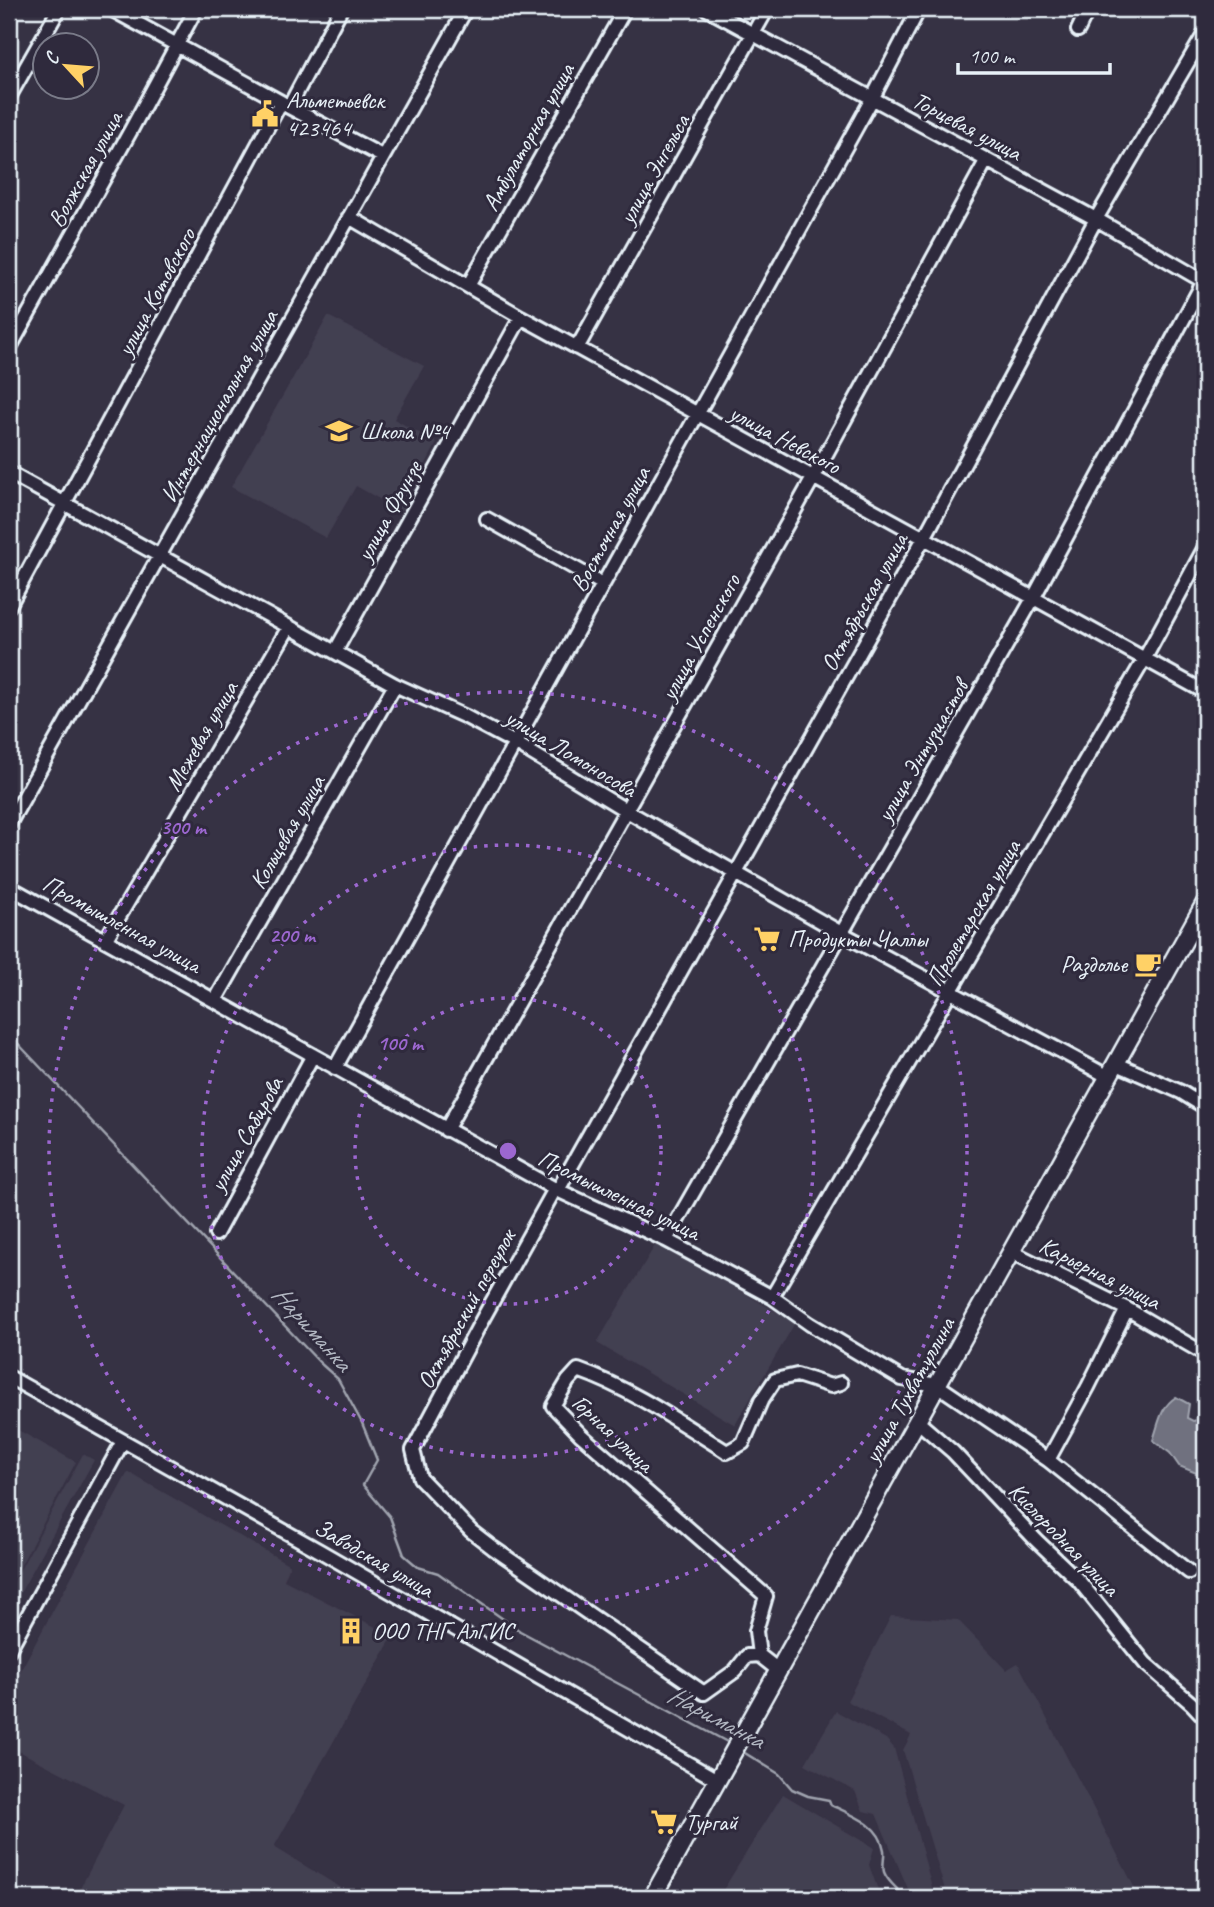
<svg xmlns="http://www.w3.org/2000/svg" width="1214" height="1907" font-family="Caveat,sans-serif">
<rect width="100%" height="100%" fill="#363244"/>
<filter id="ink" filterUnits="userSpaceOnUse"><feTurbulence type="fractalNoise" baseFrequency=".0143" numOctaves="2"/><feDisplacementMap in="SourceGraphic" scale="14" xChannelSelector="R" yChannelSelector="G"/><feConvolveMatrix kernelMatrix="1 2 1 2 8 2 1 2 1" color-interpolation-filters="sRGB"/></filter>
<g filter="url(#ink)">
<path fill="#433f51" d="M 328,316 L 424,366 L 394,419 L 437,443 L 401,511 L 356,486 L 326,538 L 231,487 Z
M 657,1242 L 795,1323 L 735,1425 L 597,1343 Z
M 9,1425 L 76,1462 L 9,1587 Z
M 83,1454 L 94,1460 L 14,1604 L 9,1602 L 9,1590 Z
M 128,1472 L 290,1565 L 284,1580 L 393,1636 L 274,1847 L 358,1898 L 75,1898 L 124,1805 L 9,1746 L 9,1692 Z
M 891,1616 L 958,1620 L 1006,1670 L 1018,1663 L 1140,1898 L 950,1898 L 946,1893 L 903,1750 L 911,1735 L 847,1701 Z
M 836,1711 L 886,1739 L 894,1748 L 935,1898 L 912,1898 L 876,1814 L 863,1811 L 855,1791 L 805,1764 Z
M 783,1794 L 874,1848 L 869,1865 L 881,1898 L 718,1898 Z"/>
<path fill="#70717f" stroke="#a0a4af" stroke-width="2" d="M 1176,1397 L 1189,1404 L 1187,1418 L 1193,1421 L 1205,1418 L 1205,1526 C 1195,1507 1199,1507 1204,1488 L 1199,1474 L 1179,1466 L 1170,1453 L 1153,1440 C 1159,1424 1160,1407 1176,1397 Z"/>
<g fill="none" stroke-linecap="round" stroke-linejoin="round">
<path stroke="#a0a4af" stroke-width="2.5" d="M 9,1034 L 320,1363 L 338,1379 L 362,1423 L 377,1460 L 363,1485 L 390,1517 L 404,1555 L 418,1567 L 438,1573 L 520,1631 L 731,1744
M 740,1750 L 779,1774 L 792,1789 L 808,1796 L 829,1800 L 831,1805 C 852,1815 880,1824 884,1850 C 885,1857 882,1865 884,1872 C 888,1883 899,1889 905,1898"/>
<g stroke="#e8f1f8" stroke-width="18">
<path id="minor" d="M 111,9 L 281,102
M 707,9 L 1096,219 L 1205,282
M 1078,30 L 1088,9
M 9,97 L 59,9
M 289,107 L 382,156
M 349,217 L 521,317 L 1205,692
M 468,286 L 625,9
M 577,348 L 767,9
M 9,349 L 131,130 L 196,9
M 9,473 L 395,685 L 466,717 L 515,743 L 627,811 L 843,934 L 1109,1077
M 487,519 L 603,584
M 9,606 L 281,102 L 289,107 L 341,9
M 335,652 L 521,317
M 9,824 L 466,9
M 9,887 L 555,1189 L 666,1240 L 772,1297 L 810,1324 L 902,1379 L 937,1385 L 1048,1460 L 1189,1572
M 106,939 L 289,627
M 216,999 L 395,685
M 1117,1064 L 1181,1092 L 1205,1107
M 335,1068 L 872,99 L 919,9
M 446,1130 L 813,478 L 986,161
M 555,1189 L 482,1320 L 413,1450 L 420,1478 L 471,1531 L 493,1548 L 704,1693 L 735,1671 L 747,1656 L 759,1655
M 558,1190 L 924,538 L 1096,219 L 1205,33
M 216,1234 L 313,1055
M 666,1240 L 1034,597 L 1205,279
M 1012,1252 L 1127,1309 L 1205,1354
M 772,1297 L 1145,658 L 1205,547
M 9,1377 L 320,1551 L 717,1780
M 917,1421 L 953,1452 L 1036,1540 L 1079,1581 L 1145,1663 L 1192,1704 L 1205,1718
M 1048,1460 L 1088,1387 L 1127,1309
M 9,1650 L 123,1441
M 778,1670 L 759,1655 L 756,1631 L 766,1596 L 581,1435 L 553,1406 L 568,1381 L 578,1370 C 632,1389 679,1422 727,1452 L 743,1443 L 761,1401 L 775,1380 L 797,1375 L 831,1386 L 841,1383"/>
</g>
<g stroke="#e8f1f8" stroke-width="21">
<path id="major" d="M 652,1898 L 1205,903"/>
</g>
<use href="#minor" stroke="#2f2a3d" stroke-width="12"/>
<use href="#major" stroke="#2f2a3d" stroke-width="16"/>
</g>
</g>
<g fill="none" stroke="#9c67d0" stroke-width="3.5" stroke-dasharray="3.5 7">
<circle cx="508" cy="1151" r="153"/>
<circle cx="508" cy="1151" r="306"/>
<circle cx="508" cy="1151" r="459"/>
</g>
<defs>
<g id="civic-bare" transform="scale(2.1)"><path d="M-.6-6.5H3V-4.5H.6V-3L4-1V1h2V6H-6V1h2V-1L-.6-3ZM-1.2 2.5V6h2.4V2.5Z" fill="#ffd166" stroke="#2f2a3d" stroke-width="2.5" paint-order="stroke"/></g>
<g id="school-bare" transform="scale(2.1)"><path d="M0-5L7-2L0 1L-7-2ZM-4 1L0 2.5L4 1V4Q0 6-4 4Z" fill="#ffd166" stroke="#2f2a3d" stroke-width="2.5" paint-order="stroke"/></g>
<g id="supermarket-bare" transform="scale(2.1)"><path d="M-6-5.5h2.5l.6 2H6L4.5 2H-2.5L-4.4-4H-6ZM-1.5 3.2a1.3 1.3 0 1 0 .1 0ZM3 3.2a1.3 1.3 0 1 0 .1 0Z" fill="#ffd166" stroke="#2f2a3d" stroke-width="2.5" paint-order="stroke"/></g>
<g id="cafe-bare" transform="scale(2.1)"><path d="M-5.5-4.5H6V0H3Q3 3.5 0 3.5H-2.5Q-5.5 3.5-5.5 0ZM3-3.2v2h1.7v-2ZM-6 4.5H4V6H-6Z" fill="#ffd166" stroke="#2f2a3d" stroke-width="2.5" paint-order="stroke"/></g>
<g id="building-bare" transform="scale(2.1)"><path d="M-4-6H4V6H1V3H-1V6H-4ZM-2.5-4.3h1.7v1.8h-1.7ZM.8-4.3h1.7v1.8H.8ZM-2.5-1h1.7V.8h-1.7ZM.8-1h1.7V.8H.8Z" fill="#ffd166" stroke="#2f2a3d" stroke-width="2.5" paint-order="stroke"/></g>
</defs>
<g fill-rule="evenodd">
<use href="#civic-bare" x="265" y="114"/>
<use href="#school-bare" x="339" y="431"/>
<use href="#supermarket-bare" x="767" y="939"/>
<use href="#cafe-bare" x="1148" y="964"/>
<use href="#building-bare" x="351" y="1631"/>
<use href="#supermarket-bare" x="664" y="1822"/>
</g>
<g text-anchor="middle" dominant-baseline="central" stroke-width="6" stroke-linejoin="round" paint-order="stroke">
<g font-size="24" fill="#e8f1f8" stroke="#2f2a3d" text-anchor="start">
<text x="286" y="100">Альметьевск<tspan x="286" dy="28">423464</tspan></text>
<text x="360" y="431">Школа №4</text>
<text x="788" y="939">Продукты Чаллы</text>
<text x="1127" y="964" text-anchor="end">Раздолье</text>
<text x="372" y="1631">ООО ТНГ АлГИС</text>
<text x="685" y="1822">Тургай</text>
</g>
<g font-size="24" fill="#e8f1f8" stroke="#2f2a3d">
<text transform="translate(967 126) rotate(28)">Торцевая улица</text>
<text transform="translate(528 137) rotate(-61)">Амбулаторная улица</text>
<text transform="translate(85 169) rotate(-61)">Волжская улица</text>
<text transform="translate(654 169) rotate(-61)">улица Энгельса</text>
<text transform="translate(156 292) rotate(-62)">улица Котовского</text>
<text transform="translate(219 406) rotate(-61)">Интернациональная улица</text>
<text transform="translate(785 439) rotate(28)">улица Невского</text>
<text transform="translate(389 511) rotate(-61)">улица Фрунзе</text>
<text transform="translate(610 529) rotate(-61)">Восточная улица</text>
<text transform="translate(864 602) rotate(-61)">Октябрьская улица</text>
<text transform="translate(700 637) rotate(-61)">улица Успенского</text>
<text transform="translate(201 736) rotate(-60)">Межевая улица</text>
<text transform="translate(922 751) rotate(-60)">улица Энтузиастов</text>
<text transform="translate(571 753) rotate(31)">улица Ломоносова</text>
<text transform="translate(287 832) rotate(-60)">Кольцевая улица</text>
<text transform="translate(973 913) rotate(-60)">Пролетарская улица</text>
<text transform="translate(122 924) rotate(29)">Промышленная улица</text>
<text transform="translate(246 1134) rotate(-61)">улица Сабирова</text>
<text transform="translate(619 1195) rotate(26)">Промышленная улица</text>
<text transform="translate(1100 1273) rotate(27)">Карьерная улица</text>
<text transform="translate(466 1309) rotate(-61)">Октябрьский переулок</text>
<text transform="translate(909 1390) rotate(-61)">улица Тухватуллина</text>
<text transform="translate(613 1433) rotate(43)">Горная улица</text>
<text transform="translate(1064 1539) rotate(46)">Кислородная улица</text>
<text transform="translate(374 1558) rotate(30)">Заводская улица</text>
</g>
<g font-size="26" font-style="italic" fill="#b2b7c2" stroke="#2f2a3d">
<text transform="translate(312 1328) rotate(48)">Нариманка</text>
<text transform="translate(716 1717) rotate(28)">Нариманка</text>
</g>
</g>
<circle cx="508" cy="1151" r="10" fill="#9c67d0" stroke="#2f2a3d" stroke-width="3.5"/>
<g font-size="21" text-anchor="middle" font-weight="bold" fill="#9c67d0" stroke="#2f2a3d" stroke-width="6" stroke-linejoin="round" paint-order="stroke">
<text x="183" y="834">300 m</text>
<text x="292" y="942">200 m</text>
<text x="400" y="1050">100 m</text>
</g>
<rect width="1214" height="1907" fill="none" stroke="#2f2a3d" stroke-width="35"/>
<rect x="18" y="18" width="1179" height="1872" fill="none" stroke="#e8f1f8" stroke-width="2.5" filter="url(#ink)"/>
<g transform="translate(66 66) rotate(296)"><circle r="33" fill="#2f2a3d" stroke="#797a88" stroke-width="2"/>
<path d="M0-5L12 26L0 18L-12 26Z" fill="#ffd166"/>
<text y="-10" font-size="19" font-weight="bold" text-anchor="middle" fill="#e8f1f8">С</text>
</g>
<path d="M958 63v10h152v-10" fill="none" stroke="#e8f1f8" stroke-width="3.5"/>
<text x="969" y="63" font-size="21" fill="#e8f1f8" stroke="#2f2a3d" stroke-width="5" paint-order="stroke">100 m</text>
</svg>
